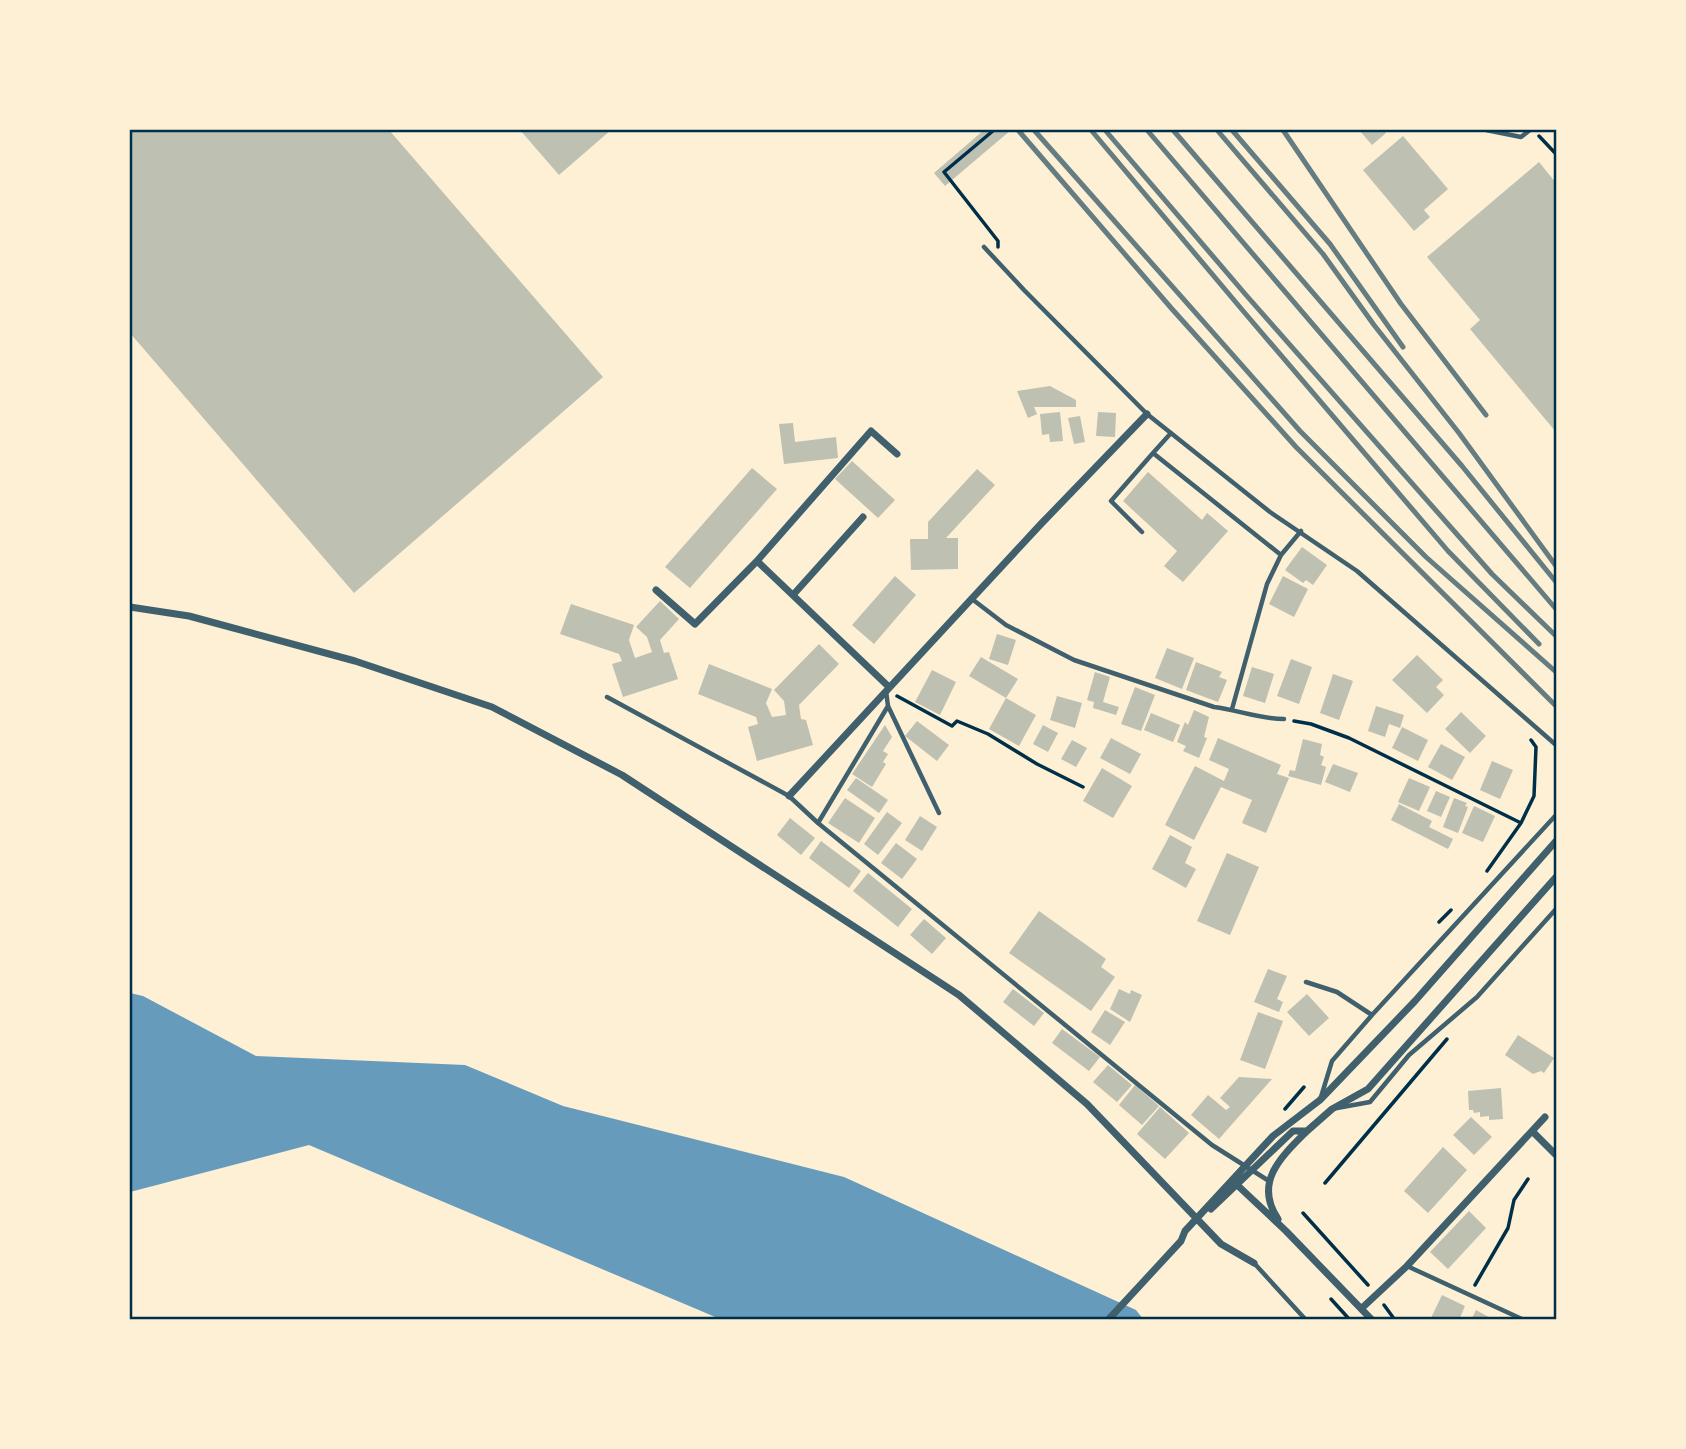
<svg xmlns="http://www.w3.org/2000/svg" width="1686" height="1449" font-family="Inter,sans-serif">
<rect width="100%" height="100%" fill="#fdf0d5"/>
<path fill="#669bbc" d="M 130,993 L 143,996 L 256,1056 L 465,1065 L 563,1106 L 844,1177 L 1136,1310 L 1143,1319 L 720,1319 L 309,1145 L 130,1192 Z"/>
<path fill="#bec0b2" d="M 130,130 L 389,130 L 603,377 L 354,593 L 130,333 Z
M 520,130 L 611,130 L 559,175 Z
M 984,130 L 1011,130 L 945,186 L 934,173 Z
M 1359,130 L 1383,130 L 1386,133 L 1372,145 Z
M 1403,136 L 1448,189 L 1424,210 L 1430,217 L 1414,231 L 1363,170 Z
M 1539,162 L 1556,183 L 1556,432 L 1470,329 L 1480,320 L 1427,257 Z
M 1050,386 L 1076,400 L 1076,407 L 1034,407 L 1037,414 L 1028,418 L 1017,391 Z
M 1060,412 L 1063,441 L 1050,442 L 1049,434 L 1042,435 L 1040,414 Z
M 1098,412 L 1116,413 L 1115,437 L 1096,436 Z
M 1080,416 L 1085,442 L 1074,444 L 1068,418 Z
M 793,423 L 795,442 L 836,437 L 838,458 L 784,464 L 779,424 Z
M 852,461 L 895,500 L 878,518 L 835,479 Z
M 752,468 L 777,489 L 690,588 L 665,567 Z
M 977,469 L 995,485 L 946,538 L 958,538 L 958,569 L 911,570 L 910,539 L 928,539 L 928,522 Z
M 1148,472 L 1202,520 L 1207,513 L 1228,531 L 1183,582 L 1164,566 L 1177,551 L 1123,501 Z
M 1302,547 L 1327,565 L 1313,585 L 1306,580 L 1303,583 L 1285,570 Z
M 895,576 L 916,595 L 874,644 L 852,625 Z
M 1283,576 L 1308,589 L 1294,617 L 1269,604 Z
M 660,601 L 679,619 L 660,640 L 664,653 L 669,652 L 678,679 L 623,697 L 612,664 L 622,661 L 619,654 L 560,634 L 571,604 L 634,625 L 629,640 L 635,658 L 652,652 L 647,637 L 636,627 Z
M 997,634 L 1016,640 L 1008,665 L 989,659 Z
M 819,644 L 839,664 L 799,705 L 801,719 L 806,720 L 813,745 L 757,761 L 748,727 L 758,724 L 756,717 L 698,694 L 709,664 L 772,689 L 766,703 L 772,717 L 786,715 L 784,701 L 774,690 Z
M 1167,648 L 1194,658 L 1182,689 L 1155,678 Z
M 1417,655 L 1443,680 L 1436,687 L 1444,695 L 1427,713 L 1392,680 Z
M 981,657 L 1018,679 L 1006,698 L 969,676 Z
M 1291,659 L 1312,667 L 1299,704 L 1277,696 Z
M 1196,662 L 1222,672 L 1219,677 L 1227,680 L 1218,702 L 1186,690 Z
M 1252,667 L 1274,674 L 1265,703 L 1243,696 Z
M 932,670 L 956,682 L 940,715 L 915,702 Z
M 1095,672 L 1110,677 L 1103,702 L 1119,707 L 1116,715 L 1093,708 L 1094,702 L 1087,700 Z
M 1333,674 L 1353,681 L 1339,720 L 1320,713 Z
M 1135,687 L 1155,695 L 1141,731 L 1121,724 Z
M 1057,696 L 1082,703 L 1075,728 L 1050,720 Z
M 1006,698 L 1036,715 L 1019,746 L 989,729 Z
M 1376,706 L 1404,715 L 1400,728 L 1389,724 L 1385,737 L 1368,731 Z
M 1194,710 L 1209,717 L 1204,737 L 1207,738 L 1199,758 L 1183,751 L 1186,746 L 1177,742 L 1185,722 L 1188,725 Z
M 1461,712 L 1486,736 L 1470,753 L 1445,729 Z
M 1151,713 L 1180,725 L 1173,742 L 1144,730 Z
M 917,721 L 949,745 L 937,761 L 905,736 Z
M 885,725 L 892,737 L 883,751 L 888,754 L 883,762 L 886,764 L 872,787 L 852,774 Z
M 1043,725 L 1058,733 L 1048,752 L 1033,744 Z
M 1402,727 L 1428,740 L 1418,761 L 1392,748 Z
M 1111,738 L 1141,754 L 1130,774 L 1100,758 Z
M 1218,738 L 1281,765 L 1277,774 L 1289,778 L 1266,833 L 1242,823 L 1252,800 L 1221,787 L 1194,840 L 1165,825 L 1195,766 L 1224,781 L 1229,769 L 1209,760 Z
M 1303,739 L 1322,744 L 1320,755 L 1324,757 L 1321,765 L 1326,767 L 1321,785 L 1288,776 L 1290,770 L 1295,771 Z
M 1072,740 L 1087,748 L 1076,767 L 1061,759 Z
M 1441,744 L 1465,757 L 1452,780 L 1428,767 Z
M 1492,761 L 1513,770 L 1500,799 L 1480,790 Z
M 1333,764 L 1358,773 L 1350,792 L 1325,782 Z
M 1102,768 L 1132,786 L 1113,818 L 1083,801 Z
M 856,778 L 888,800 L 879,813 L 847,790 Z
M 1409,778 L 1430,787 L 1419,811 L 1398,802 Z
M 1436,791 L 1450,797 L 1441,817 L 1427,811 Z
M 845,798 L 875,818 L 859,843 L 828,823 Z
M 1454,798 L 1467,803 L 1465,806 L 1468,807 L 1458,833 L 1443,827 Z
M 1399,804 L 1432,821 L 1429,827 L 1453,839 L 1448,849 L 1391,820 Z
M 1474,806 L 1495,816 L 1483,842 L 1462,833 Z
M 887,812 L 902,823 L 878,855 L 864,844 Z
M 920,816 L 937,827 L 922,851 L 905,840 Z
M 790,818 L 815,838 L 801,855 L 777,835 Z
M 1170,835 L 1192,847 L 1185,863 L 1196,869 L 1186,888 L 1152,869 Z
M 821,841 L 861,871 L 849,888 L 809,858 Z
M 896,843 L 917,859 L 902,879 L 881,863 Z
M 1227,853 L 1259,867 L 1230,935 L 1197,921 Z
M 868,873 L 912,909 L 898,927 L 853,891 Z
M 1039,911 L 1106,959 L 1101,967 L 1115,977 L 1091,1011 L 1009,953 Z
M 924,919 L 946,938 L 932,954 L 910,935 Z
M 1268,969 L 1287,976 L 1277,999 L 1283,1002 L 1279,1012 L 1254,1002 Z
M 1013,989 L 1044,1013 L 1034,1026 L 1003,1002 Z
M 1119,989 L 1130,994 L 1131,990 L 1142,995 L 1130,1022 L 1110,1009 Z
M 1307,994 L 1329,1018 L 1309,1036 L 1287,1012 Z
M 1105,1010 L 1125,1022 L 1110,1045 L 1091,1032 Z
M 1258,1012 L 1283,1021 L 1265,1069 L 1240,1060 Z
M 1062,1029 L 1100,1057 L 1089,1071 L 1052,1043 Z
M 1518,1035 L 1554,1058 L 1544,1073 L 1541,1071 L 1533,1074 L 1505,1055 Z
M 1108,1065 L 1132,1085 L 1117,1102 L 1093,1082 Z
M 1239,1077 L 1272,1079 L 1219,1139 L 1191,1115 L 1208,1095 L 1226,1110 L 1230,1107 L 1220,1098 Z
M 1135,1085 L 1159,1106 L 1142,1125 L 1119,1105 Z
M 1501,1088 L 1503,1119 L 1489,1120 L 1489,1116 L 1480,1117 L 1480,1112 L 1474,1113 L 1473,1110 L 1469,1110 L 1468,1091 Z
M 1160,1107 L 1189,1133 L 1165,1159 L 1137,1134 Z
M 1471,1117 L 1492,1137 L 1474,1155 L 1453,1135 Z
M 1443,1147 L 1467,1170 L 1428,1213 L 1404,1191 Z
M 1469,1211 L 1486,1228 L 1448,1269 L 1430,1252 Z
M 1442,1295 L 1465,1306 L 1459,1320 L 1430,1320 Z
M 1476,1310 L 1494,1320 L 1471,1320 Z"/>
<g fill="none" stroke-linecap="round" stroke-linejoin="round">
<path stroke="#003049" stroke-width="3.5" d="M 994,130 L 944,172 L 998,241 L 998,247
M 1539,136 L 1556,154
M 897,696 L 952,726 L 957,721 L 988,734 L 1037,764 L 1083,787
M 1294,721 L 1311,724 L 1349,738 L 1521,823
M 1487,871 L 1521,823 L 1534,796 L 1536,747 L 1531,740
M 1439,922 L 1451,910
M 1285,1109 L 1304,1087
M 1325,1183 L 1447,1039
M 1303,1213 L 1368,1285
M 1475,1285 L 1508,1228 L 1514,1200 L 1528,1179
M 1331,1299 L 1350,1320
M 1384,1305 L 1395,1320"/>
<path stroke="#3f606c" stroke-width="4.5" d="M 1486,130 L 1521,137 L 1530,130
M 984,247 L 1024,290 L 1147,414 L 1270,512 L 1357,571 L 1556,745
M 1153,453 L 1171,433
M 1142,532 L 1111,501 L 1153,453 L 1281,555
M 972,599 L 1006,625 L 1074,660 L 1214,707 C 1238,710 1260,719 1284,719
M 886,691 L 888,706 L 939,813
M 607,697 L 789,796 L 818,823 L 1212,1145 L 1269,1181
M 1232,709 L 1267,584 L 1281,555 L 1301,531
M 818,823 L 888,706
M 1306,982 L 1337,992 L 1372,1015
M 1321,1097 L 1332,1061 L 1372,1015 L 1556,815
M 1337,1108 L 1370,1102 L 1409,1055 L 1477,997 L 1556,909
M 1254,1263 L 1306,1320
M 1407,1266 L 1524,1320"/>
<path stroke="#3f606c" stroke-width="7" d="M 757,561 L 871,431 L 897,454
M 656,590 L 695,624 L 757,561 L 889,687
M 793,595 L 863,517
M 130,607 L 189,616 L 355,661 L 492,707 L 622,775 L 959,995 L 1087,1104 L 1221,1244 L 1254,1263
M 789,796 L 1040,525 L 1147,414
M 1532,1131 L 1555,1154
M 1234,1182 L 1286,1231 L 1372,1320
M 1211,1209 L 1293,1131 L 1307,1131 L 1332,1109 L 1368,1089 L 1556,877
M 1278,1219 C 1253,1182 1282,1156 1307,1131
M 1362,1308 L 1407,1266 L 1545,1117
M 1108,1320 L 1181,1241 L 1185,1231 L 1273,1136 L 1320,1100 L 1415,1001 L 1556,841"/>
<path stroke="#657d81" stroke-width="5" d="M 1018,130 L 1172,309 L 1296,447 L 1556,706
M 1034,130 L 1300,431 L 1426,557 L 1556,672
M 1091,130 L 1244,312 L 1448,551 L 1539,644
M 1105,130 L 1246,295 L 1492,574 L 1556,636
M 1147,130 L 1556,609
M 1173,130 L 1462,466 L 1556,582
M 1217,130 L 1323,254 L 1374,325 L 1459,433 L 1556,566
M 1232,130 L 1330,244 L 1403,347
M 1283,130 L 1401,304 L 1486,415"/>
</g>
<rect width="1686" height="1449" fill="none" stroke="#fdf0d5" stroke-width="262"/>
<rect x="131" y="131" width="1424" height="1187" fill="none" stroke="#003049" stroke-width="2.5"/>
</svg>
